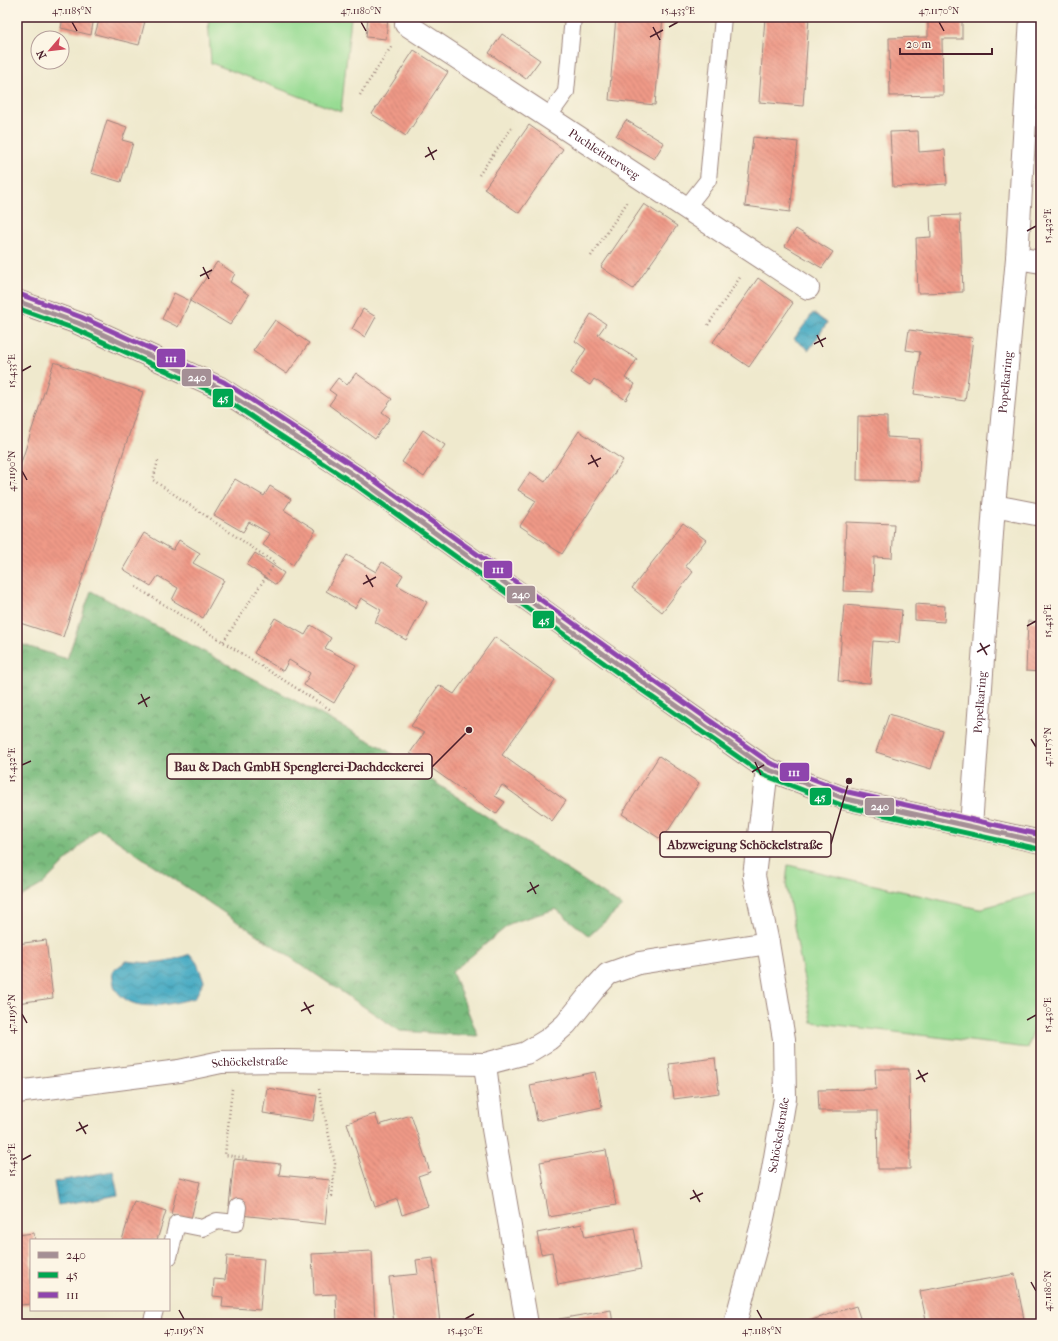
<svg xmlns="http://www.w3.org/2000/svg" width="1058" height="1341" font-family="'IM FELL French Canon',serif">
<defs>
<pattern id="forest-crowns" width="20" height="18" patternUnits="userSpaceOnUse"><rect width="20" height="18" fill="#79bb7d"/><path d="M2 6a3 3 0 1 1 6 0M12 15a3 3 0 1 1 6 0" fill="none" stroke="#659767"/></pattern>
<pattern id="water-waves" width="16" height="10" patternUnits="userSpaceOnUse"><rect width="16" height="10" fill="#42a9c2"/><path d="M0 5q4-4 8 0t8 0" fill="none" stroke="#39899e"/></pattern>
<pattern id="building-back-hatch" width="6" height="6" patternUnits="userSpaceOnUse"><rect width="6" height="6" fill="#ef9a87"/><path d="M-1 5l2 2M0 0l6 6M5-1l2 2" fill="none" stroke="#c47d6f"/></pattern>
</defs>
<rect width="100%" height="100%" fill="#fcf5e5"/>
<filter id="ink" filterUnits="userSpaceOnUse"><feTurbulence type="fractalNoise" baseFrequency=".025" numOctaves="2"/><feDisplacementMap in="SourceGraphic" scale="8" xChannelSelector="R" yChannelSelector="G"/><feConvolveMatrix kernelMatrix="1 2 1 2 8 2 1 2 1" color-interpolation-filters="sRGB"/></filter>
<filter id="wash" filterUnits="userSpaceOnUse"><feTurbulence type="fractalNoise" baseFrequency=".012" numOctaves="4" result="noise"/><feDisplacementMap in="SourceGraphic" scale="16" xChannelSelector="R" yChannelSelector="G"/><feGaussianBlur stdDeviation="0.9" result="paint"/><feColorMatrix in="noise" values="0 0 0 0 0 0 0 0 0 0 0 0 0 0 0 0 0 1.4 0 .05"/><feComposite in="paint" operator="in"/></filter>
<g filter="url(#wash)">
<rect width="100%" height="100%" fill="#efe9cd"/>
<path fill="#97db93" stroke="#707d5f" d="M 208,17 L 351,17 L 341,112 L 211,63 Z
M 788,865 L 979,909 L 1041,892 L 1041,1003 L 1028,1048 L 812,1022 L 786,884 Z"/>
<path fill="url(#forest-crowns)" stroke="#626d54" d="M 91,591 L 383,748 L 622,906 L 589,936 L 556,909 L 511,923 L 452,972 L 478,1036 L 400,1031 L 98,828 L 43,884 L 17,899 L 17,643 L 67,659 Z"/>
<path fill="url(#water-waves)" stroke="#466476" d="M 813,313 L 827,323 L 809,350 L 794,339 Z
M 190,954 L 197,963 L 204,981 L 195,998 C 170,1004 131,1016 115,988 C 113,984 113,977 112,972 L 126,961 C 150,964 167,963 190,954 Z
M 113,1171 L 118,1195 L 58,1205 L 54,1182 Z"/>
<g id="blocks">
<path fill="url(#building-back-hatch)" d="M 63,17 L 94,17 L 91,35 L 61,28 Z
M 100,17 L 146,17 L 139,45 L 95,34 Z
M 368,17 L 388,17 L 386,39 L 366,37 Z
M 616,17 L 663,17 L 655,105 L 609,100 Z
M 765,17 L 809,17 L 803,106 L 759,102 Z
M 928,17 L 962,17 L 962,39 L 942,39 L 943,95 L 890,96 L 889,38 L 928,37 Z
M 502,34 L 540,60 L 526,79 L 489,53 Z
M 414,50 L 448,72 L 406,136 L 372,114 Z
M 107,120 L 127,127 L 122,140 L 133,143 L 121,182 L 91,173 Z
M 626,120 L 664,143 L 654,159 L 616,136 Z
M 529,125 L 563,149 L 519,213 L 484,189 Z
M 918,131 L 919,152 L 945,150 L 947,184 L 893,187 L 890,132 Z
M 753,137 L 798,142 L 790,212 L 745,206 Z
M 644,204 L 677,226 L 633,289 L 601,267 Z
M 960,215 L 963,292 L 918,293 L 916,238 L 931,237 L 930,216 Z
M 796,229 L 833,252 L 822,268 L 785,246 Z
M 217,262 L 235,274 L 230,282 L 249,295 L 230,325 L 190,301 Z
M 758,278 L 793,303 L 749,367 L 713,342 Z
M 174,293 L 190,301 L 178,327 L 162,319 Z
M 363,309 L 376,317 L 365,337 L 352,329 Z
M 591,314 L 606,324 L 598,335 L 637,359 L 625,378 L 635,384 L 626,400 L 594,379 L 590,385 L 571,373 L 586,349 L 575,341 Z
M 275,320 L 309,343 L 287,374 L 253,351 Z
M 909,330 L 973,338 L 965,401 L 914,394 L 920,352 L 906,350 Z
M 54,362 L 143,392 L 63,637 L 17,622 L 17,475 Z
M 356,373 L 392,399 L 382,412 L 390,418 L 375,439 L 329,405 L 336,395 L 329,390 L 338,378 L 347,385 Z
M 858,416 L 887,417 L 887,437 L 920,439 L 919,481 L 857,480 Z
M 423,430 L 445,445 L 424,477 L 402,462 Z
M 579,431 L 623,460 L 562,554 L 520,526 L 536,501 L 518,490 L 530,472 L 545,482 Z
M 235,479 L 264,496 L 270,486 L 291,499 L 284,510 L 316,530 L 293,565 L 263,545 L 270,534 L 249,522 L 243,532 L 214,515 Z
M 846,522 L 894,524 L 892,558 L 874,557 L 873,592 L 843,591 Z
M 683,523 L 706,540 L 685,566 L 693,572 L 662,612 L 632,588 Z
M 144,533 L 173,550 L 179,540 L 200,553 L 193,563 L 224,580 L 203,618 L 172,600 L 178,588 L 158,576 L 151,586 L 123,569 Z
M 255,553 L 284,573 L 276,585 L 247,565 Z
M 347,555 L 376,572 L 382,562 L 403,575 L 397,585 L 427,602 L 406,640 L 375,622 L 381,610 L 361,598 L 355,608 L 326,591 Z
M 915,604 L 945,606 L 944,622 L 915,620 Z
M 844,605 L 902,610 L 899,643 L 873,641 L 870,683 L 838,681 Z
M 275,618 L 305,635 L 311,625 L 331,638 L 325,648 L 356,665 L 334,703 L 304,685 L 310,673 L 289,660 L 283,671 L 254,653 Z
M 1028,621 L 1041,622 L 1041,672 L 1026,671 Z
M 495,637 L 555,680 L 502,755 L 566,801 L 552,821 L 502,785 L 495,796 L 505,802 L 496,814 L 410,753 L 424,733 L 411,726 L 439,685 L 454,694 Z
M 889,714 L 943,731 L 931,769 L 876,752 Z
M 659,756 L 699,783 L 662,840 L 622,814 Z
M 46,940 L 53,998 L 17,1003 L 17,944 Z
M 715,1058 L 719,1093 L 674,1099 L 669,1064 Z
M 875,1069 L 909,1069 L 910,1169 L 878,1169 L 877,1111 L 819,1111 L 818,1090 L 876,1089 Z
M 595,1072 L 602,1107 L 537,1121 L 530,1085 Z
M 267,1088 L 317,1096 L 313,1121 L 263,1113 Z
M 375,1114 L 379,1125 L 411,1115 L 430,1172 L 418,1176 L 428,1206 L 402,1215 L 397,1199 L 375,1207 L 347,1123 Z
M 606,1150 L 616,1205 L 549,1217 L 540,1162 Z
M 234,1159 L 281,1164 L 279,1175 L 330,1180 L 325,1224 L 240,1215 L 241,1207 L 229,1206 Z
M 180,1177 L 200,1182 L 191,1219 L 171,1214 Z
M 134,1201 L 166,1211 L 157,1240 L 122,1240 Z
M 582,1224 L 585,1237 L 634,1228 L 641,1269 L 558,1285 L 552,1252 L 541,1254 L 537,1233 Z
M 34,1233 L 35,1240 L 31,1240 L 31,1304 L 20,1305 L 19,1300 L 17,1300 L 17,1235 Z
M 372,1251 L 375,1324 L 337,1324 L 336,1294 L 314,1295 L 312,1254 Z
M 227,1256 L 264,1259 L 260,1310 L 222,1307 L 223,1297 L 213,1296 L 214,1279 L 225,1280 Z
M 433,1258 L 440,1324 L 394,1324 L 389,1277 L 418,1274 L 416,1260 Z
M 1015,1274 L 1025,1324 L 927,1324 L 920,1291 Z
M 856,1306 L 862,1324 L 799,1324 Z
M 611,1310 L 613,1324 L 560,1324 L 559,1319 Z"/>
</g>
</g>
<g filter="url(#ink)">
<use href="#blocks" fill-opacity="0" stroke="#9c847c" stroke-width="1"/>
<g fill="none" stroke-linecap="round" stroke-linejoin="round">
<g stroke="#9c847c" stroke-width="18">
<path id="lane" d="M 548,117 L 566,92 L 573,17
M 686,208 L 708,180 L 723,17
M 169,1257 L 177,1223 L 202,1228 L 217,1221 L 236,1223 L 238,1207
M 151,1324 L 155,1310"/>
</g>
<g stroke="#9c847c" stroke-width="24">
<g id="street">
<path id="s1" d="M 407,17 L 406,24 L 808,288"/>
<path d="M 1017,258 L 1041,262"/>
<path d="M 994,506 L 1041,515"/>
<path id="s2" d="M 971,826 L 994,506 L 1017,258 L 1031,17"/>
<path d="M 485,1064 L 493,1129 L 527,1324"/>
<path id="s3" d="M 17,1092 L 179,1071 L 221,1062 L 280,1061 L 485,1064 L 526,1053 L 549,1039 L 566,1024 L 595,988 L 608,974 L 639,963 L 768,943"/>
<path id="s4" d="M 735,1324 L 761,1228 L 772,1175 L 785,1098 L 784,1039 L 768,943 L 754,876 L 767,769"/>
</g>
</g>
<g stroke="#9c847c" stroke-width="24">
<path id="secondary" d="M 17,301 L 78,323 L 220,388 L 360,479 L 640,680 L 767,769 L 846,799 L 1041,842"/>
</g>
<path stroke="#9c847c" stroke-width="2.5" stroke-dasharray="1 3" stroke-linecap="butt" d="M 360,95 L 391,47
M 479,175 L 513,126
M 591,256 L 628,201
M 708,325 L 741,276
M 158,461 L 153,480 L 275,563 L 223,642
M 136,587 L 331,710
M 232,1089 L 225,1155 L 246,1158 L 246,1160
M 319,1089 L 335,1164 L 332,1196 L 328,1195"/>
<use href="#lane" stroke="#fff" stroke-width="16"/>
<use href="#street" stroke="#fff" stroke-width="22"/>
<use href="#secondary" stroke="#fff" stroke-width="22"/>
<g stroke="#fcf5e5" stroke-width="8">
<path id="bus-1" d="M 17,301 L 78,323 L 220,388 L 360,479 L 640,680 L 767,769 L 846,799 L 1041,842"/>
</g>
<g stroke="#fcf5e5" stroke-width="8">
<path id="bus-2" d="M 17,308 L 75,329 L 217,394 L 356,485 L 636,686 L 764,775 L 844,806 L 1039,849"/>
</g>
<g stroke="#fcf5e5" stroke-width="8">
<path id="bus-3" d="M 19,294 L 81,317 L 224,382 L 364,473 L 644,674 L 770,763 L 848,792 L 1041,835"/>
</g>
<use href="#bus-1" stroke="#a48f95" stroke-width="5"/>
<use href="#bus-2" stroke="#00a651" stroke-width="5"/>
<use href="#bus-3" stroke="#8e44ad" stroke-width="5"/>
</g>
</g>
<path fill="none" stroke="#4a1f2b" stroke-width="1.5" d="M 72,22 L 77,31M 361,22 L 366,31M 939,22 L 944,31M 653,27 L 660,40M 669,27 L 678,22M 650,37 L 663,30M 428,147 L 434,160M 425,157 L 437,150M 1027,231 L 1036,226M 203,267 L 209,279M 200,276 L 212,270M 817,335 L 823,347M 814,344 L 826,338M 22,371 L 31,366M 591,455 L 598,467M 588,464 L 601,458M 22,471 L 27,480M 366,575 L 373,587M 363,584 L 376,577M 1027,626 L 1036,621M 980,643 L 987,655M 977,652 L 990,645M 141,694 L 147,707M 138,704 L 150,697M 1031,739 L 1036,747M 755,762 L 761,775M 22,765 L 31,761M 752,772 L 764,765M 530,882 L 536,894M 527,892 L 539,885M 304,1002 L 311,1014M 301,1011 L 314,1005M 22,1014 L 27,1023M 1027,1020 L 1036,1015M 918,1070 L 925,1082M 916,1079 L 928,1073M 79,1122 L 86,1134M 76,1131 L 88,1125M 22,1160 L 31,1155M 693,1190 L 700,1202M 690,1199 L 703,1193M 1031,1282 L 1036,1291M 179,1310 L 184,1319M 757,1310 L 762,1319M 465,1319 L 474,1314"/>
<g text-anchor="middle" dominant-baseline="central" stroke-width="4" stroke-linejoin="round" paint-order="stroke">
<g font-size="12" fill="#4a1f2b" stroke="#fcf5e5">
<text stroke="none"><textPath href="#s1" startOffset="244">Puchleitnerweg</textPath></text>
<text stroke="none"><textPath href="#s2" startOffset="445">Popelkaring</textPath></text>
<text stroke="none"><textPath href="#s2" startOffset="124">Popelkaring</textPath></text>
<text stroke="none"><textPath href="#s3" startOffset="235">Schöckelstraße</textPath></text>
<text stroke="none"><textPath href="#s4" startOffset="194">Schöckelstraße</textPath></text>
</g>
</g>
<path fill="none" stroke="#4a1f2b" stroke-width="1.5" d="M469 730L432 767M849 781L831 844"/>
<g fill="#4a1f2b" stroke="#fcf5e5" stroke-width="1.5">
<circle cx="469" cy="730" r="4"/>
<circle cx="849" cy="781" r="4"/>
</g>
<g fill="#fcf5e5" stroke="#4a1f2b" stroke-width="1.5">
<rect x="167" y="754" width="265" height="25" rx="4"/>
<rect x="660" y="832" width="171" height="25" rx="4"/>
</g>
<g font-size="13" text-anchor="middle" font-weight="bold" fill="#4a1f2b">
<text x="299" y="771">Bau &amp; Dach GmbH Spenglerei-Dachdeckerei</text>
<text x="745" y="849">Abzweigung Schöckelstraße</text>
</g>
<g stroke="#fcf5e5" stroke-width="1.5">
<rect x="156" y="348" width="30" height="20" rx="4" fill="#8e44ad"/>
<rect x="181" y="368" width="31" height="19" rx="4" fill="#a48f95"/>
<rect x="212" y="388" width="22" height="20" rx="4" fill="#00a651"/>
<rect x="483" y="560" width="30" height="19" rx="4" fill="#8e44ad"/>
<rect x="506" y="585" width="30" height="19" rx="4" fill="#a48f95"/>
<rect x="532" y="610" width="23" height="19" rx="4" fill="#00a651"/>
<rect x="779" y="762" width="31" height="20" rx="4" fill="#8e44ad"/>
<rect x="809" y="787" width="23" height="19" rx="4" fill="#00a651"/>
<rect x="864" y="797" width="31" height="19" rx="4" fill="#a48f95"/>
</g>
<g font-size="11" text-anchor="middle" font-weight="bold" fill="#fff">
<text x="171" y="362">111</text>
<text x="197" y="381">240</text>
<text x="223" y="402">45</text>
<text x="498" y="573">111</text>
<text x="521" y="598">240</text>
<text x="544" y="624">45</text>
<text x="794" y="776">111</text>
<text x="820" y="801">45</text>
<text x="880" y="810">240</text>
</g>
<rect width="1058" height="1341" fill="none" stroke="#fcf5e5" stroke-width="44"/>
<rect x="30" y="1239" width="140" height="72" fill="#fcf5e5" stroke="#b59f9b"/>
<rect x="38" y="1252" width="20" height="6" fill="#a48f95" stroke="#b59f9b"/>
<text x="66" y="1259" font-size="12" fill="#4a1f2b">240</text>
<rect x="38" y="1272" width="20" height="6" fill="#00a651" stroke="#b59f9b"/>
<text x="66" y="1279" font-size="12" fill="#4a1f2b">45</text>
<rect x="38" y="1292" width="20" height="6" fill="#8e44ad" stroke="#b59f9b"/>
<text x="66" y="1299" font-size="12" fill="#4a1f2b">111</text>
<g transform="translate(50 50) rotate(242)"><circle r="19" fill="#fcf5e5" stroke="#b59f9b"/>
<path d="M0-3L7 15L0 10L-7 15Z" fill="#d1495b"/>
<text y="-6" font-size="11" font-weight="bold" text-anchor="middle" fill="#4a1f2b">N</text>
</g>
<path d="M900 48v6h92v-6" fill="none" stroke="#4a1f2b" stroke-width="2"/>
<text x="906" y="48" font-size="12" fill="#4a1f2b" stroke="#fcf5e5" stroke-width="3" paint-order="stroke">20 m</text>
<rect x="22" y="22" width="1014" height="1297" fill="none" stroke="#4a1f2b" stroke-width="1.5"/>
<g font-size="10" text-anchor="middle" fill="#4a1f2b">
<text x="72" y="14">47.1185°N</text>
<text x="361" y="14">47.1180°N</text>
<text x="678" y="14">15.433°E</text>
<text x="939" y="14">47.1170°N</text>
<text transform="translate(1047 226) rotate(-90)" y="4">15.432°E</text>
<text transform="translate(11 371) rotate(-90)" y="4">15.433°E</text>
<text transform="translate(11 471) rotate(-90)" y="4">47.1190°N</text>
<text transform="translate(1047 621) rotate(-90)" y="4">15.431°E</text>
<text transform="translate(1047 747) rotate(-90)" y="4">47.1175°N</text>
<text transform="translate(11 765) rotate(-90)" y="4">15.432°E</text>
<text transform="translate(11 1014) rotate(-90)" y="4">47.1195°N</text>
<text transform="translate(1047 1015) rotate(-90)" y="4">15.430°E</text>
<text transform="translate(11 1160) rotate(-90)" y="4">15.431°E</text>
<text transform="translate(1047 1291) rotate(-90)" y="4">47.1180°N</text>
<text x="184" y="1334">47.1195°N</text>
<text x="465" y="1334">15.430°E</text>
<text x="762" y="1334">47.1185°N</text>
</g>
</svg>
